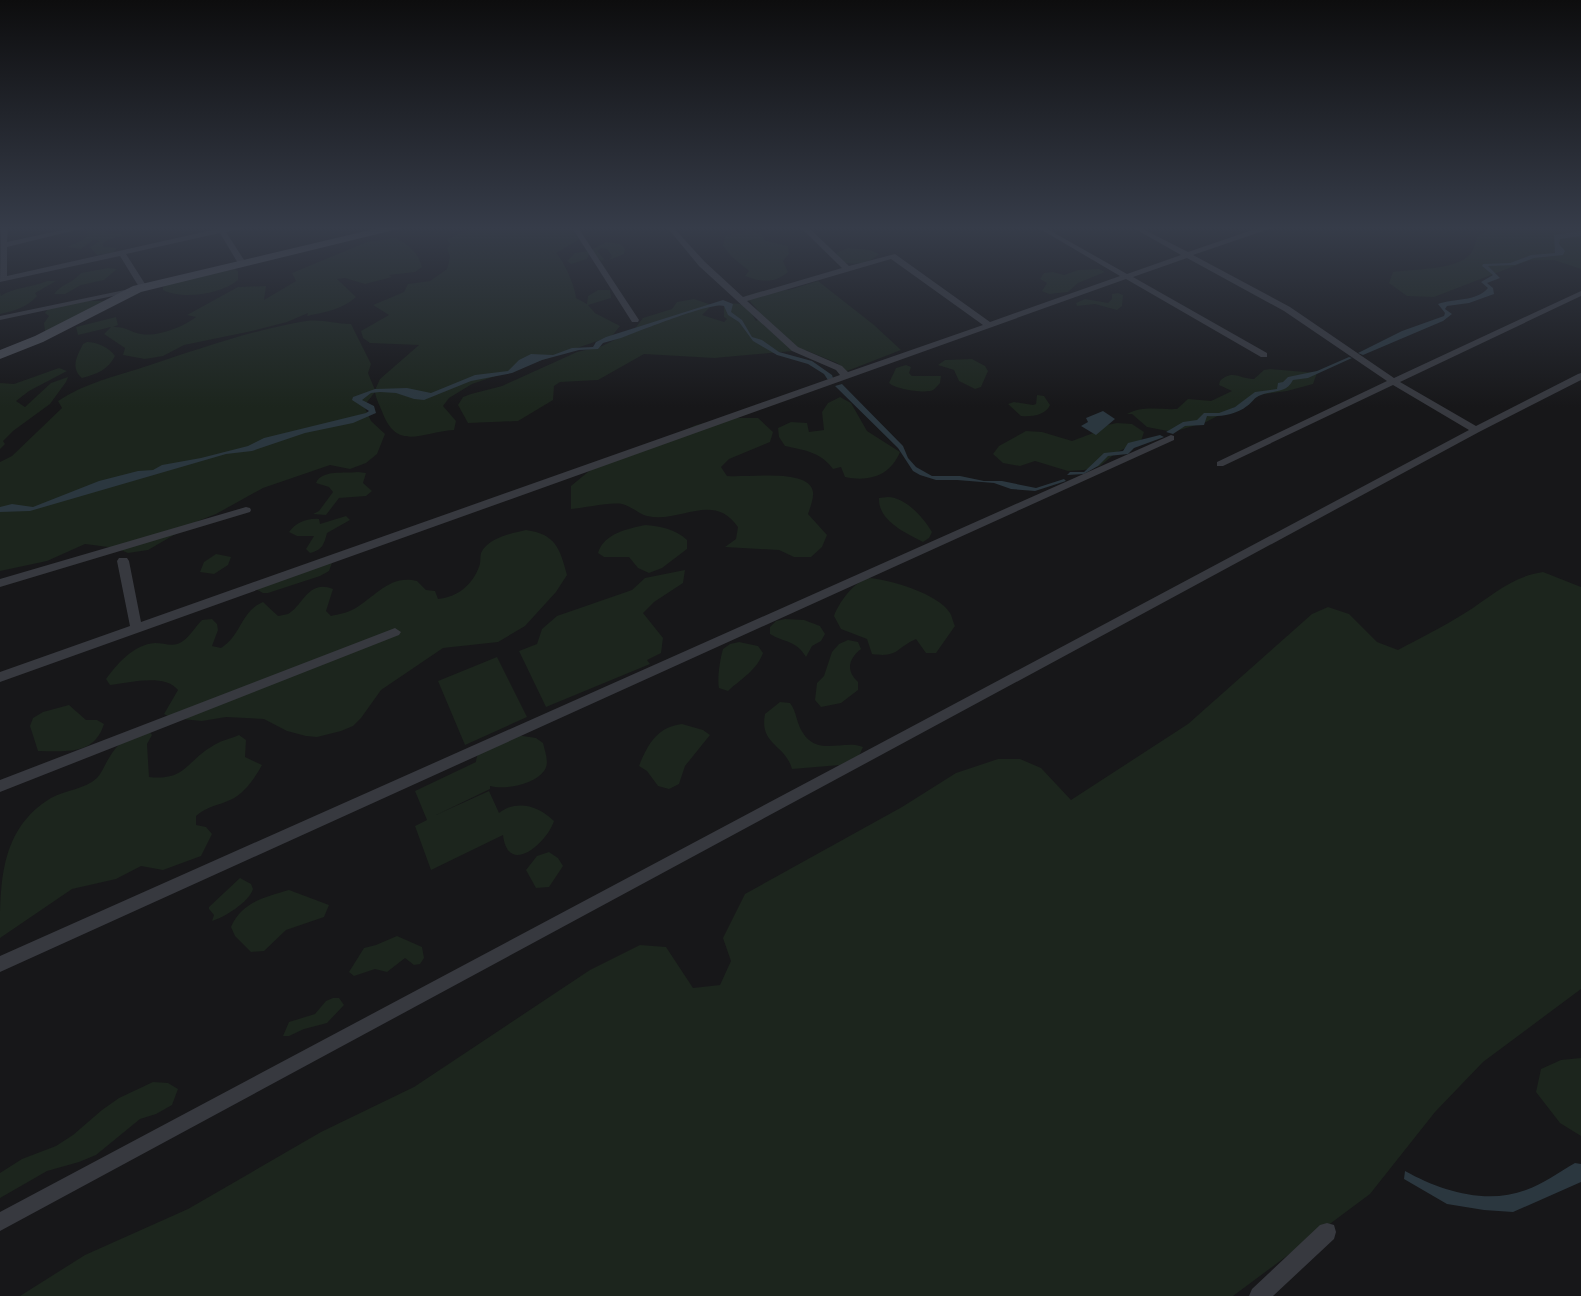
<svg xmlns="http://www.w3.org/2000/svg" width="1581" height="1296" font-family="'Source Sans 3',sans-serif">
<rect width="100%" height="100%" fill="#171719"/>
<path fill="#1c251d" d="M 478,226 L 568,226 L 579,235 L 578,240 L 556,253 C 563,259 576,288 576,298 L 587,304 L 588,296 L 598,290 L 610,290 L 611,298 L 588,305 L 595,313 L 620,326 L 612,336 L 472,384 L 449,398 L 443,406 L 456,421 L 454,430 C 422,432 398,451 383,414 C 380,406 376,399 375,392 L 364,406 L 371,421 L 385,434 L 377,454 L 366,463 L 350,469 L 330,465 L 263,488 L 216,514 L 198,521 L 148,550 L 128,553 L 116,548 L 85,544 L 47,561 L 0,571 L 0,462 L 12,456 L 62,408 L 58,401 C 85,383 116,376 147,366 C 196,350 255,329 306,321 C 322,319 335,324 351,324 L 371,364 L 368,373 L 375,390 L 380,379 L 419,345 L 370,343 L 363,338 L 361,331 L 389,315 L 373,305 L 404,292 L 408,284 L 430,281 L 447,269 L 450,257 L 447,248 L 450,245 L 447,239 Z
M 1522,226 L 1581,226 L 1581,269 L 1554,260 L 1530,260 L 1434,297 L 1407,296 L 1389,283 L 1393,272 C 1412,269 1460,270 1471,253 C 1474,249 1476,241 1478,235 L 1492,230 Z
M 100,230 L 111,234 L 121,234 L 123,236 L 109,239 L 102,244 L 104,247 L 117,248 L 113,253 L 97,255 L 90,247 L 100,241 L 93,240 L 81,249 L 67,247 L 83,240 L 89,234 L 87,231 Z
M 748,231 L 760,233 L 766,241 L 788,246 L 789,254 L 783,261 L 788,272 C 774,284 761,282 745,276 L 749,271 L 732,257 L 723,246 L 725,236 Z
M 395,238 C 409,245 418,252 422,267 L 415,272 L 389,275 L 392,277 L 365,284 L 345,278 L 337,279 L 356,297 C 341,310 325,312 307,316 L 308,313 L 287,322 L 252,331 L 184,345 L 163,356 L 145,359 L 123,355 L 125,348 L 104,334 L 111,327 L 78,335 L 76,327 L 116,317 L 118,325 L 113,327 C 125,326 130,332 141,334 C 158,337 183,327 196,317 L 187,315 L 238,287 L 266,286 L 264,300 L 296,281 L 292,273 L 367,242 Z
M 606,242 L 621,244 L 625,249 L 624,254 L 609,260 L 612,256 L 607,249 L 601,248 L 597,251 L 604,259 L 602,261 L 589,254 L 587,259 L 571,264 L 567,261 L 575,253 L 589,251 Z
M 848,248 L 870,250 L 879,254 C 867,265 855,265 841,262 L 836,253 Z
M 108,268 L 117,269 L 104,280 L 81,285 L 65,294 L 54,294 C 61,284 73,283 81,273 Z
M 235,269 L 238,271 L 238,280 C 222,294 182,300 163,290 L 163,287 L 174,281 Z
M 1099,269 L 1105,272 L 1078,283 L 1068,292 L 1049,294 L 1042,291 L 1047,283 L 1040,279 L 1044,273 L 1053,272 L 1064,275 L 1078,270 Z
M 47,281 L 56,281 L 35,293 L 37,296 C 28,307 14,311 0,314 L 0,292 L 1,296 C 11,288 34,287 47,281 Z
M 818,281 L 874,325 L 901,350 L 847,371 L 837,363 L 805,350 L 714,358 L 644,354 L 598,380 L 560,382 L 554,386 L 553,400 L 518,421 L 468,423 L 458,405 L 463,397 L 471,394 L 502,386 L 577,352 L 602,346 L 633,331 L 643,318 L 672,309 L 677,302 L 694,299 L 709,304 L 711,306 L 702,315 L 724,322 L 727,319 L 724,317 L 724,305 C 744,301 747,305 756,321 L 761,318 L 757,309 L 745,296 L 762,291 L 789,290 Z
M 1118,293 L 1123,295 L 1122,306 L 1117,310 L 1095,304 L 1077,306 L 1076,303 L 1085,299 L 1108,303 L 1112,299 L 1112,294 Z
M 83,301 L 104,301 L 87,315 L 51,333 L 45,331 L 44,323 L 49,316 L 45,313 L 48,309 Z
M 87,342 C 97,342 110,348 115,356 C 108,370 97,374 82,378 C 70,368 77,356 83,344 Z
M 972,359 L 985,366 L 988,371 L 981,387 L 975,389 L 959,381 L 954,370 L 938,365 L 945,360 Z
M 906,365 L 911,367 L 909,373 L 912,376 L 941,376 L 940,383 C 939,384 935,389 933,390 C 926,394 895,389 889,383 L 896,368 Z
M 59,368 L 67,371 L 29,391 L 16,401 L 25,407 L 51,383 L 68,377 L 66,382 L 50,404 L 13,431 L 3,441 L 5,444 L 0,449 L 0,383 L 14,384 Z
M 1270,369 L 1317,373 L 1313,384 L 1287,391 L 1258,395 L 1206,422 L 1173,432 L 1147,427 L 1132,414 L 1127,414 C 1143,405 1160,410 1177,409 L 1188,399 L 1211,401 L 1232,391 L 1219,385 L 1220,381 C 1233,369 1239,379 1254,379 L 1264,370 Z
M 1037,395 L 1044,396 L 1050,405 C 1046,415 1032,417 1021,416 L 1008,404 L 1014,402 L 1033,405 L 1036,404 Z
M 840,397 L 851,403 L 867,431 L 900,452 C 890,476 869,482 845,477 L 841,467 L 833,469 C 821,452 804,450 785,446 L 779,437 L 778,428 L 791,422 L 807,423 L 809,432 L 824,430 L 822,412 L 828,403 Z
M 727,418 L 758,418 L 773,432 L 770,442 L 729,459 L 721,467 L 727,476 C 747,478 810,468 813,492 C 814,498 810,508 808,514 L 827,535 L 822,547 L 811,557 L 794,557 L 779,550 L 725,547 L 736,539 L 738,527 C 713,491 680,524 647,516 C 639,514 631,506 622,504 C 609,502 585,508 571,509 L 571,486 L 594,467 L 640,451 L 696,425 Z
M 1117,423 L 1132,424 L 1144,432 L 1141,441 L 1117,452 L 1100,466 L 1084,470 L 1068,471 L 1035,461 L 1020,466 L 1003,463 L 993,454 L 999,446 L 1026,431 L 1042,432 L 1072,441 L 1096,432 L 1103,426 Z
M 358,472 L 366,473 L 363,483 L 372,491 L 366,496 L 339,498 L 326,515 L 313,514 L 319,511 L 333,492 L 329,487 L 316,483 C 322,469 344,474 358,472 Z
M 888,497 C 905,497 924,518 932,532 L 929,538 L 923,542 C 906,533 878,521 879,498 Z
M 346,516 L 350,520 L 327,533 C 324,545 322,550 310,553 L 306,549 L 314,536 L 297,536 L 289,532 C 296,523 306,518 319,519 L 320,524 Z
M 645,525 C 659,526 676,529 687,540 L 687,549 L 662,568 L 649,573 L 638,568 L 629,557 L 604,557 L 598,553 C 604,533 628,529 645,525 Z
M 526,530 C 556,534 560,549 567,575 L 556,592 L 525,626 L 498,642 L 443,648 L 381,690 L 361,718 L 353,726 L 341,731 L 317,737 L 306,736 L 287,731 L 264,719 L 226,717 L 202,721 L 171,718 L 164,714 L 178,690 C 164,673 129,683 110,685 L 106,679 C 117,664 134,644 155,643 C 165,643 174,648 183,641 C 190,636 196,626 202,620 L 212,619 L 217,624 L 218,630 L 212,646 L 221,648 C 241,636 241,611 263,602 L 278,616 C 282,615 285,615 288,614 C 303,606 308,579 333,589 L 326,611 L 331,616 C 339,614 347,613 354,609 C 375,597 390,574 417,581 L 426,590 L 435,591 L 438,599 C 458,597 472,585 479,567 C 481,562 480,557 481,553 C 488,538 512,533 526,530 Z
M 216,554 L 231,557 L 228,565 L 214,574 L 200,572 L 204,562 Z
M 319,560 L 333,560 L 329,571 L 320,576 L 268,593 L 263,593 L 254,588 L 272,576 Z
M 685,570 L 683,583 L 654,602 L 643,613 L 663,638 L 661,653 L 647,660 L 650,664 L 546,707 L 519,651 L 537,644 L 542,629 L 557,616 L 632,590 L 645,578 Z
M 1543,572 L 1581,587 L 1581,989 L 1483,1062 L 1435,1112 L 1370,1194 L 1233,1296 L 20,1296 L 85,1255 L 188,1209 L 321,1132 L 414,1087 L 590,970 L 640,945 L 666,947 L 693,988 L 720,985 L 731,961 L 723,938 L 745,894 L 902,807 L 956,773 L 998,759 L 1020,759 L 1041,768 L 1071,800 L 1188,724 L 1312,614 L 1328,607 L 1349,614 L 1377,642 L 1398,650 C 1420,638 1443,627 1465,613 C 1492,596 1510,577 1543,572 Z
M 868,578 C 889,579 939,594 950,613 C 952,616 953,622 955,626 L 936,653 L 926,653 L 916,639 C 896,648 898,658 872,654 L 867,639 L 841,629 L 834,616 C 839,602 854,582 868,578 Z
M 785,619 L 804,620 L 820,626 L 825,634 L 821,641 L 812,646 L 806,657 C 796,640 785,643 770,634 L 770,627 L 776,621 Z
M 848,640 L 858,642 L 861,649 C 848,659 846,671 858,682 L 858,690 L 841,703 L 821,707 L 815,700 L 817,683 L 824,676 L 832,652 L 839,644 Z
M 739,642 L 758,646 L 763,653 C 757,670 741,679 728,691 L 719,688 C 717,679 720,659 723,649 L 730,644 Z
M 497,657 L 527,717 L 465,745 L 438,681 Z
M 780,702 L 790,703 C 797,712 796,723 803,733 C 818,757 844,739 863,747 L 859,756 L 840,765 L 792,769 C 785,744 759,745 765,714 Z
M 69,705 L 86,720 L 97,720 L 104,724 C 94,756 66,751 38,751 L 30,726 L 33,718 L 43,712 Z
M 682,724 L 703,730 L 710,735 L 685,766 L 679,784 L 669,789 L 658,786 L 647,771 L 639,766 C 648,744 657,727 682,724 Z
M 148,729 L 152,735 L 147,744 L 149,777 C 185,781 186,762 211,747 C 219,741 230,739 239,735 L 246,740 L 245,757 L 262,765 C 255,778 244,794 230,800 C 217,806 207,806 196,816 L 196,825 L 206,827 L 212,834 L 201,856 L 163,870 L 141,866 L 116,879 L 72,889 L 0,938 C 0,882 0,829 51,798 C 66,790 85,789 97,778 C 102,773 105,764 109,758 C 117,743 131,734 148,729 Z
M 516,735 L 536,738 L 543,743 C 545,752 550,763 544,771 C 534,785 504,790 490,786 L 490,789 L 436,815 L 489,791 L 499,813 C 517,799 539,806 554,821 C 547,843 508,877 503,835 L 431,870 L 415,826 L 427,820 L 415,791 L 476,762 C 477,744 502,741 516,735 Z
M 549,852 L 558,858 L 563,866 L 549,887 L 536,888 L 526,870 L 537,856 Z
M 240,878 L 251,884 L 253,889 C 249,902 225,917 212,921 L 214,915 L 209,909 L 209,907 Z
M 289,890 L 329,905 L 324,917 L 286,930 L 264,951 L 251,952 L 235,936 L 231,927 C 242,902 265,897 289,890 Z
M 397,936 L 422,947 L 424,958 L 420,964 L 414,965 L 405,958 L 387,972 L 375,969 L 354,976 L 349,972 L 364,948 L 376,945 Z
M 333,998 L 339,998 L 344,1005 L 327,1023 L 304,1029 L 289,1036 L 283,1036 L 289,1022 L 315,1014 L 326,1001 Z
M 1581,1058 L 1581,1136 L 1560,1123 L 1536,1092 L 1541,1069 L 1561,1060 Z
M 153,1082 L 168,1083 L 178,1089 L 172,1105 L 156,1114 L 140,1119 L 96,1155 L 79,1162 L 47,1171 L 0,1198 L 0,1173 L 22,1159 L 56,1146 L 73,1135 L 102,1110 L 119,1098 Z"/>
<path fill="#2b373f" d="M 1581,231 L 1581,236 L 1560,239 L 1559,244 L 1565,251 L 1563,255 L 1534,258 L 1515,265 L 1488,266 L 1500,278 L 1487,283 L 1493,288 L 1494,294 L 1469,303 L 1447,306 L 1445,309 L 1452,314 L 1443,321 L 1363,355 L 1358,353 L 1402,331 L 1444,316 L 1445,313 L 1438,304 C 1454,298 1476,302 1488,288 L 1481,282 L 1493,275 L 1482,266 L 1483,264 L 1510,263 L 1531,255 L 1555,253 L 1554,235 Z
M 723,300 L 733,304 L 731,312 L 742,320 L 752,337 L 762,340 L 779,352 L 812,361 L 832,375 L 833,378 L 828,380 L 824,374 L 808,364 L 777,355 L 753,341 L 739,322 L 728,315 L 724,306 C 713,301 637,332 621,338 L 603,343 L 598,349 L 579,350 L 542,360 L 512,373 L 471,381 L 424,400 L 414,399 L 396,393 L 380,392 L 371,393 L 362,400 L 374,406 L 376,413 L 353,423 L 305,433 L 252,451 L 226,454 L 30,511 L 0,512 L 0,507 L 12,504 L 33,507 L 99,481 L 138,471 L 153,470 L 162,465 L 201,458 L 248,446 L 264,438 L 366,413 L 369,411 L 352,400 L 353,397 L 375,389 L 407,388 L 431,393 L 475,375 L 508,371 L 519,360 L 531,354 L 553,355 L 572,348 L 593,347 L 596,342 L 606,337 Z
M 1349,357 L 1352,358 L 1308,378 L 1293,380 C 1286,394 1273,390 1261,395 C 1254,397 1252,403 1247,406 C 1236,415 1219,417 1207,416 L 1204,425 L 1185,426 L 1173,434 L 1166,432 L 1183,422 L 1197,420 L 1204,413 L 1219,413 L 1235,407 L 1255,392 L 1277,389 L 1278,383 L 1283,382 L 1288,377 L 1317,371 Z
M 842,384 L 903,446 L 908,458 L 916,467 L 932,476 L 960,476 L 984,481 L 1002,481 L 1036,488 L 1064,479 L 1066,481 L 1035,491 L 1011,489 L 994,483 L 957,480 L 936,480 L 920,475 L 913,471 L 898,448 L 835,386 Z
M 1103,411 L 1115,419 L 1096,435 L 1081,426 L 1088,422 L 1086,418 Z
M 1160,435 L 1164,437 L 1134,448 L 1128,454 L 1108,456 L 1098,466 L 1084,474 L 1067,475 L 1070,472 L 1084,472 L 1104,453 L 1123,451 L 1128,443 Z
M 1575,1163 L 1581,1164 L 1581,1182 L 1513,1212 L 1484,1210 L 1447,1204 L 1404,1179 L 1405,1171 C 1441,1191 1486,1205 1526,1190 C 1543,1184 1559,1172 1575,1163 Z"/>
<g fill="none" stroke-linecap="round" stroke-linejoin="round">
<path fill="#37393f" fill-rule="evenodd" d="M 1,226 L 8,226 L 7,242 L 81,226 L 92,226 L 7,247 L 7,276 L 217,229 L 216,226 L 222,226 L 224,228 L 245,226 L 245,228 L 226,232 L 246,263 L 239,265 L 220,233 L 126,254 L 147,287 L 146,289 L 0,320 L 0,316 L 139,287 L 120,256 L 0,282 Z
M 571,226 L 577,226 L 639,320 L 638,322 L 632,322 Z
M 666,226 L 672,226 L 705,262 L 743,297 L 842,268 L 799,226 L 807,226 L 849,266 L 895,254 L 990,322 L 1120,276 L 1035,226 L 1042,226 L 1127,274 L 1181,255 L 1130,226 L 1137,226 L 1188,252 L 1264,226 L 1272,226 L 1272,228 L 1193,255 L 1290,307 L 1394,378 L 1581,291 L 1581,296 L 1400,382 L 1476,426 L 1578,374 L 1581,373 L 1581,380 L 1479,432 L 0,1231 L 0,1212 L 1469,430 L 1393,385 L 1223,466 L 1217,466 L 1217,462 L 1387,381 L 1284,311 L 1187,258 L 1133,277 L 1267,353 L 1267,357 L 1261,357 L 1126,279 L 0,682 L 0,672 L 130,626 L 117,561 L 119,558 L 127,558 L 129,561 L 141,622 L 840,375 L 836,370 L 792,351 L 699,266 ZM 891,259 L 983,325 L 848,372 L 842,366 L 798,347 L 747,301 Z
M 1171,435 L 1174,436 L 1174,440 L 0,972 L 0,956 Z
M 246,507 L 250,508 L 251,510 L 250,512 L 0,587 L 0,579 Z
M 395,628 L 401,632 L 399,635 L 0,792 L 0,780 Z
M 1327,1223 L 1334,1225 L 1336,1232 L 1334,1239 L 1273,1296 L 1249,1296 L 1252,1289 L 1320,1225 Z"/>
<path fill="#45484f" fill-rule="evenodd" d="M 387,226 L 403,226 L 402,228 L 141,292 L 43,342 L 0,359 L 0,350 L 35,336 L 133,286 Z"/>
</g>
<linearGradient id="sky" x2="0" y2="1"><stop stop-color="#0d0d0e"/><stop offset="0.56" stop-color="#363c49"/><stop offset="1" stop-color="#363c49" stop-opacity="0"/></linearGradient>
<rect width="1581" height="407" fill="url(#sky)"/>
</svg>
